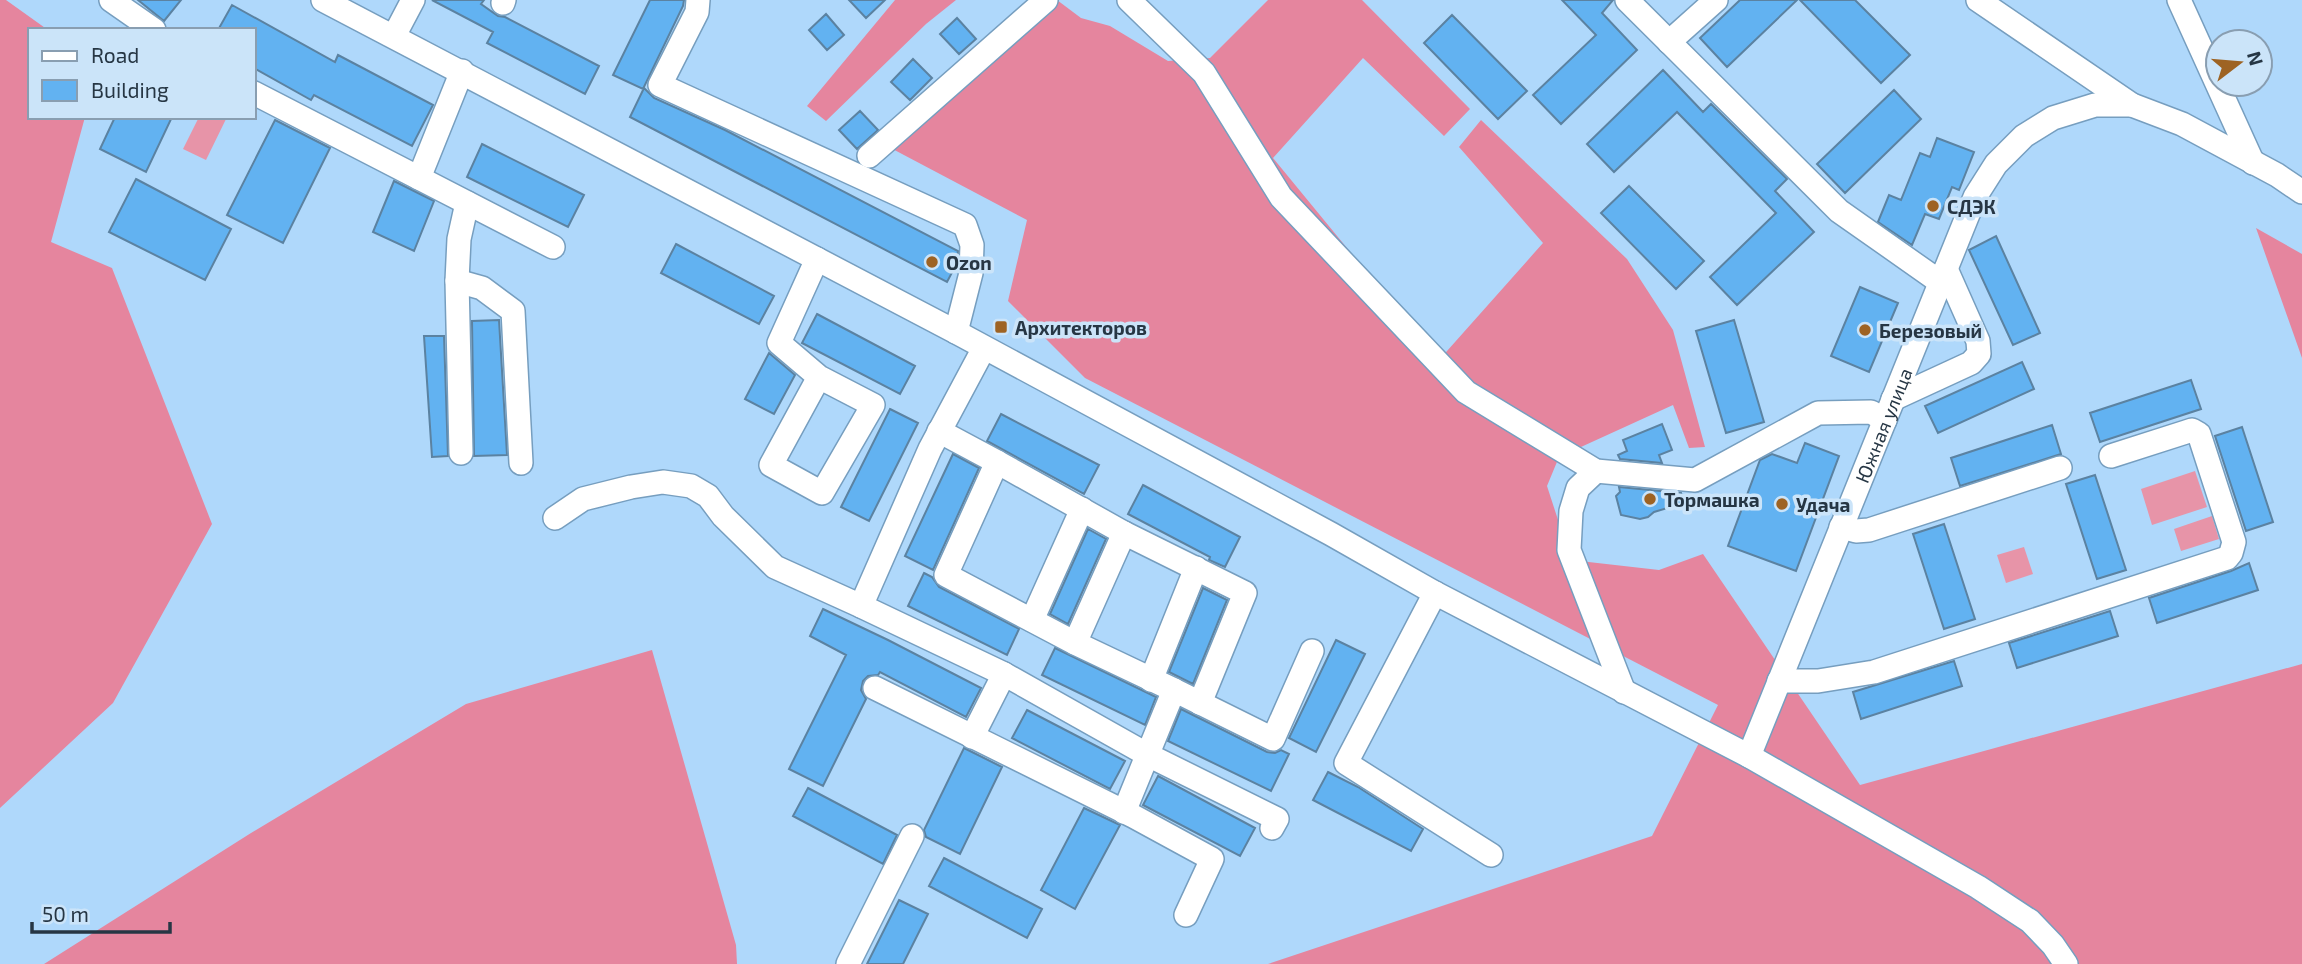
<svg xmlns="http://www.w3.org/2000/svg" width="2302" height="964" font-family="'Exo 2',sans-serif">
<rect width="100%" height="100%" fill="#afd8fb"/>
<path fill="#e794a8" d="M 199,117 L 227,117 L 206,160 L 183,149 Z
M 2195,471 L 2207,507 L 2152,525 L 2141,489 Z
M 2212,516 L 2219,539 L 2181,551 L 2174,529 Z
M 2024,547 L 2033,574 L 2006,583 L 1997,555 Z"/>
<path fill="#e5859e" d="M 0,0 L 6,0 L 48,30 L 30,30 L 30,117 L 85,117 L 51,242 L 112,268 L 212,524 L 113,703 L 0,808 Z
M 895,0 L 956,0 L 926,24 L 826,121 L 807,106 Z
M 1048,0 L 1057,0 L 1081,18 L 1110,26 L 1168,61 L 1210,58 L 1268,0 L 1362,0 L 1470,109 L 1444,136 L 1363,58 L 1273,158 L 1439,360 L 1543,243 L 1459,147 L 1481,120 L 1627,259 L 1673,330 L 1705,447 L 1689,448 L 1673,405 L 1559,457 L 1547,486 L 1571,560 L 1659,570 L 1703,554 L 1860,785 L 2302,664 L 2302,964 L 1268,964 L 1652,836 L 1718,705 L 1085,378 L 1008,301 L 1027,220 L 885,145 Z
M 2256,228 L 2302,254 L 2302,358 Z
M 652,650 L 736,945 L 737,964 L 44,964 L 251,833 L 466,704 Z"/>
<path fill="#62b2f1" stroke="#5b82a1" stroke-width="2" d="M 138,0 L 181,0 L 164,21 Z
M 432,0 L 484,0 L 481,4 L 498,16 L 505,17 L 599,66 L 585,94 L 487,43 L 493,32 Z
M 650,0 L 684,0 L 683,6 L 643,89 L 613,75 Z
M 849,0 L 885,0 L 866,18 Z
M 1562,0 L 1613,0 L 1602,13 L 1637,50 L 1561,124 L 1533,95 L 1596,35 Z
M 1740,0 L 1797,0 L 1727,67 L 1700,38 Z
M 1800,0 L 1855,0 L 1910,55 L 1881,83 Z
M 232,5 L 335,62 L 338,55 L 433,105 L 412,146 L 314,95 L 311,100 L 254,68 L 254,30 L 218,30 Z
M 826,14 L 844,35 L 827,50 L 809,30 Z
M 1452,15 L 1527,91 L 1498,119 L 1424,43 Z
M 957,18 L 976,39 L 959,54 L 940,34 Z
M 913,59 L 932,78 L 910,100 L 891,82 Z
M 1663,70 L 1703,112 L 1711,104 L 1787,179 L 1775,191 L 1814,232 L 1737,305 L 1710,277 L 1776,213 L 1677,112 L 1614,172 L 1587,144 Z
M 644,88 L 654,98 L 725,130 L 958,251 L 957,263 L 947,282 L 630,117 Z
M 1894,90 L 1921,119 L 1845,193 L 1817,164 Z
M 860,111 L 878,130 L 857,149 L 839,130 Z
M 115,117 L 172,117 L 146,172 L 100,149 Z
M 275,120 L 330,148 L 283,243 L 227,215 Z
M 1937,138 L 1974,152 L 1959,190 L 1952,187 L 1939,219 L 1925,214 L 1912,245 L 1878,222 L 1889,195 L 1901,200 L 1920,153 L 1930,157 Z
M 482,144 L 584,195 L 568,227 L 467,177 Z
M 136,179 L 231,229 L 205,280 L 109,232 Z
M 394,181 L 434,201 L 414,251 L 373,232 Z
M 1629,186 L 1704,261 L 1676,289 L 1601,213 Z
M 1996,236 L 2040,333 L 2013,345 L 1969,250 Z
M 676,244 L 774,296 L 759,324 L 661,273 Z
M 1860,287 L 1898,303 L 1869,372 L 1831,356 Z
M 817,314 L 915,366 L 900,394 L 802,343 Z
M 499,320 L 507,455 L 474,456 L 472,321 Z
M 1734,320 L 1764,422 L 1726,433 L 1696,331 Z
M 424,336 L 444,336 L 448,456 L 432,457 Z
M 769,353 L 795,375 L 774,414 L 745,399 Z
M 2022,362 L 2034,389 L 1938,433 L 1925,406 Z
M 2191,380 L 2201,409 L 2100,442 L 2090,413 Z
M 890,409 L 918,423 L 869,521 L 841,507 Z
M 1001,414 L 1099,465 L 1084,494 L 987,441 Z
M 1662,424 L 1672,450 L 1659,455 L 1662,463 L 1620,459 L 1618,455 L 1627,451 L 1623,440 Z
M 2052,425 L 2061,454 L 1960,486 L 1951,458 Z
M 2242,427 L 2273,522 L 2246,531 L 2215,436 Z
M 1805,443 L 1839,456 L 1796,571 L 1728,546 L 1760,460 L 1772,454 L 1797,463 Z
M 953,454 L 979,468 L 933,570 L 905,556 Z
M 2095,475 L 2126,570 L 2097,579 L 2066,484 Z
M 1143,485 L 1240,537 L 1225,567 L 1209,560 L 1210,557 L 1128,514 Z
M 1619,487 L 1681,493 L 1684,503 L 1654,512 L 1648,517 L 1640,519 L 1621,515 L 1616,496 L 1620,492 Z
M 1944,524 L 1975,619 L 1944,629 L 1913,534 Z
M 1088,529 L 1106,539 L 1068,624 L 1050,614 Z
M 2249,563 L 2258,590 L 2157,623 L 2149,598 L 2231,571 Z
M 924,573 L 932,577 L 939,587 L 1019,629 L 1007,655 L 908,606 Z
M 1203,588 L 1227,600 L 1193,684 L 1169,672 Z
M 823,609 L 888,640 L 981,688 L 966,717 L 880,672 L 878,675 L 868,676 L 863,681 L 861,690 L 866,699 L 823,786 L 789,769 L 846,655 L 810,636 Z
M 2110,611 L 2118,636 L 2017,668 L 2009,643 Z
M 1336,640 L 1365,654 L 1316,752 L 1289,738 Z
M 1055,648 L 1156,697 L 1145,725 L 1042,675 Z
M 1954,661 L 1962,686 L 1861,719 L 1853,692 Z
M 1181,709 L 1267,752 L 1275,753 L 1281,750 L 1289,754 L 1271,791 L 1168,741 Z
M 1027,710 L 1125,761 L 1110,789 L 1012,738 Z
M 964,748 L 1002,767 L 960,854 L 926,837 L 924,830 Z
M 1328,772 L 1358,787 L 1423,829 L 1411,851 L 1313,800 Z
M 1158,776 L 1255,828 L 1240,856 L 1143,805 Z
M 808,788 L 897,835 L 883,864 L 793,816 Z
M 1084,808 L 1120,825 L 1075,909 L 1041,890 Z
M 944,858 L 1042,909 L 1027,938 L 929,886 Z
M 899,900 L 928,914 L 903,964 L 867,964 Z"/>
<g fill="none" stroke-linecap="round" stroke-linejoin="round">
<g stroke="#769ebf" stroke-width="26">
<g id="minor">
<path d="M 111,0 L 154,30"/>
<path d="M 323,0 L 956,332 L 1331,534 L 1435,593 L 1749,756 L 1978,887 L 2030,921 L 2053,945 L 2066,964"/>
<path d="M 698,0 L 697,12 L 660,85 L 965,225 L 972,245 L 971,273 L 956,332"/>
<path d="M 1129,0 L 1204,73 L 1281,197 L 1466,392 L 1596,471 L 1695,480 L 1818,413 L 1871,412 L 1885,420"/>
<path d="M 1627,0 L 1839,211 L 1940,282"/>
<path d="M 1978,0 L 2132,105 L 2182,124 L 2277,175 L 2302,192"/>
<path d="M 2179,0 L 2253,163"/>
<path d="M 503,3 L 504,0"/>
<path d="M 394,36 L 413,0"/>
<path d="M 1669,42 L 1716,0"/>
<path d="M 254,93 L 419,178 L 462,71"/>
<path d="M 869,156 L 1046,0"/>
<path d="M 419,178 L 553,247"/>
<path d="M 817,259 L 779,343 L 819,377 L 771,465 L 822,493 L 873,405 L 819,377"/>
<path d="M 457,281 L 482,288 L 513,311 L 521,463"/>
<path d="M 1893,399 L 1971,363 L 1979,354 L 1978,341 L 1946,269"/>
<path d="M 939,431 L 997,462"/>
<path d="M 461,453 L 457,281 L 459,239 L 467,203"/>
<path d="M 1596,471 L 1578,488 L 1571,511 L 1569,550 L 1624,692"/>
<path d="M 555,518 L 583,499 L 631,487 L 663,482 L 691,486 L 708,496 L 723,516 L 775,567 L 861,606 L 930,449 L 984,348"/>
<path d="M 1841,527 L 1856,531 L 1869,530 L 2060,468"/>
<path d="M 1435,593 L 1346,763 L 1491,855"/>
<path d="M 861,606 L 1004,674 L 1148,755 L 1277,819 L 1272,828"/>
<path d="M 1032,620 L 1082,509"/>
<path d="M 1075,643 L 1124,533"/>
<path d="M 1151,680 L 1196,568"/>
<path d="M 1779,681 L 1818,681 L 1874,672 L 2227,558 L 2231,553 L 2234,542 L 2199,434 L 2192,430 L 2186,432 L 2111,456"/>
<path d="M 875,688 L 1133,816 L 1212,859 L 1186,915"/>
<path d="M 1174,690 L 1075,643 L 946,575 L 997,462 L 1124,533 L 1245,593 L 1200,703"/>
<path d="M 972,737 L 1004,674"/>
<path id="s1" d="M 1749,756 L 1975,197 L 1996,164 L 2024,136 L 2053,118 L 2095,105 L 2132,105"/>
<path d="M 1124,812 L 1174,690 L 1273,739 L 1312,651"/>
<path d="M 848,964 L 912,836"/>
</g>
</g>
<use href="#minor" stroke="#fff" stroke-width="23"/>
</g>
<g fill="#9e6323" stroke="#cbe4f9" stroke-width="2.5">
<circle cx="1933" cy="206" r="7"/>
<circle cx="932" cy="262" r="7"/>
<rect x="994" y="320" width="14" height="14" rx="3.5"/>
<circle cx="1865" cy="330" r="7"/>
<circle cx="1650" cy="499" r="7"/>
<circle cx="1782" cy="504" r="7"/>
</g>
<g text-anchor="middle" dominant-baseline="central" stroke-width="7" stroke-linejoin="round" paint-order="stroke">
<g font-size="19" font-weight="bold" fill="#263644" stroke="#cbe4f9" text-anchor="start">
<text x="1947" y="206">СДЭК</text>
<text x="946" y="262">Ozon</text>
<text x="1015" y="327">Архитекторов</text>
<text x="1879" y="330">Березовый</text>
<text x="1664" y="499">Тормашка</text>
<text x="1796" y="504">Удача</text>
</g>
<g font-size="19" fill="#263644" stroke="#cbe4f9">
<text stroke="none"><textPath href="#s1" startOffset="357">Южная улица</textPath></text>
</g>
</g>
<rect x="28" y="28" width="228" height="91" fill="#cbe4f9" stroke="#899eb1" stroke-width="2"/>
<rect x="42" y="51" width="35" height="10" fill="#ffffff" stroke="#899eb1" stroke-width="2"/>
<text x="91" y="63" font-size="21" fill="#263644">Road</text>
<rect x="42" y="80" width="35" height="21" fill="#62b2f1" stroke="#899eb1" stroke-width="2"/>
<text x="91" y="98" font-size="21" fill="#263644">Building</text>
<g transform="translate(2239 63) rotate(74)"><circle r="33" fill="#cbe4f9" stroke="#899eb1" stroke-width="2"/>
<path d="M0-5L12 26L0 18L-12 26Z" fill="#9e6323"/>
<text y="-10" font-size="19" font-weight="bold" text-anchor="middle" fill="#263644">N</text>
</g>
<path d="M32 922v10h138v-10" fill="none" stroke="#263644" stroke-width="3.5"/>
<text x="42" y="922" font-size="21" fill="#263644" stroke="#cbe4f9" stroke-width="5" paint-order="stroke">50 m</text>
</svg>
